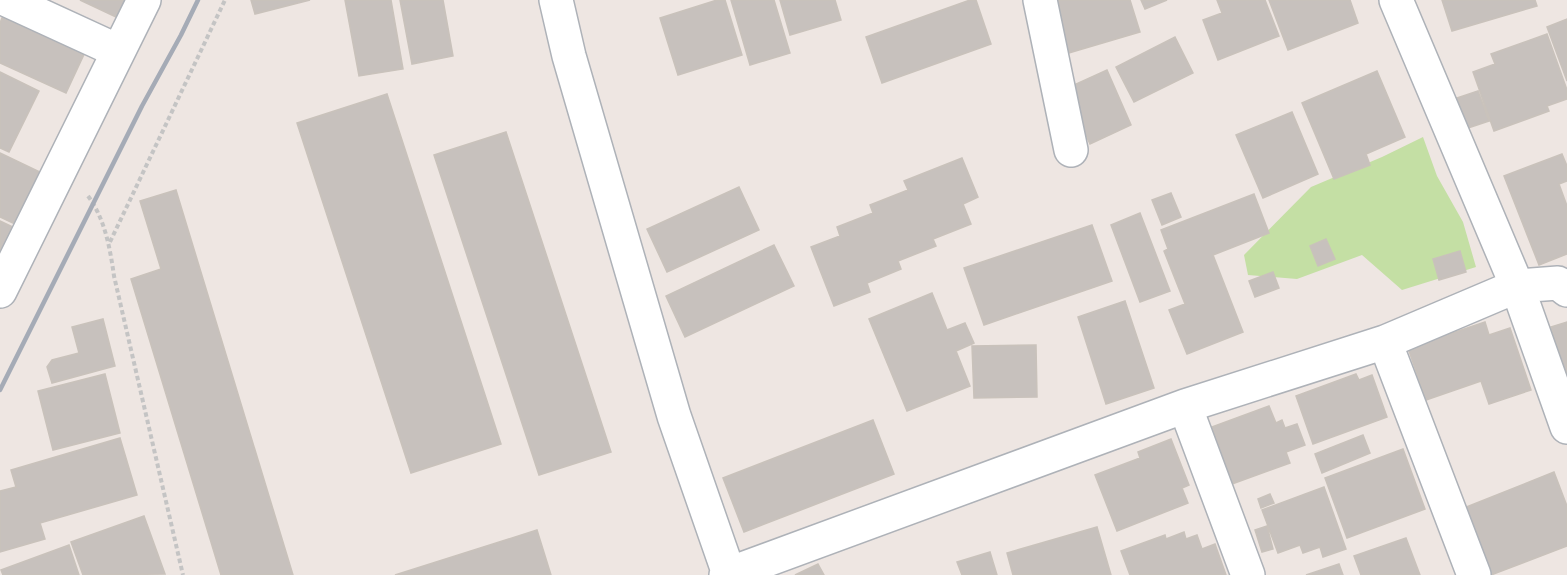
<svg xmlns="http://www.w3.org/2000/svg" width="1567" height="575" font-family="Raleway,sans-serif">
<rect width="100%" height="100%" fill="#eee6e2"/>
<path fill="#c4dfa4" d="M 1423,137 L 1437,176 L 1463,222 L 1476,267 L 1402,290 L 1362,255 L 1297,279 L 1248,275 L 1244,255 L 1311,187 L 1382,157 Z"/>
<path fill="#c7c1bd" stroke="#c9c2bb" stroke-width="1.5" d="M 80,0 L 125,0 L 116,17 Z
M 251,0 L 310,0 L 255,14 Z
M 345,0 L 391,0 L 403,69 L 359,76 Z
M 400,0 L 443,0 L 453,56 L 412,64 Z
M 717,0 L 725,0 L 742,55 L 678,75 L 660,18 Z
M 731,0 L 774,0 L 790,53 L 750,65 Z
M 780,0 L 835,0 L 841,20 L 790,35 Z
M 970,0 L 976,0 L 991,44 L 882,83 L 866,37 Z
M 1055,0 L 1130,0 L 1140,32 L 1062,55 Z
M 1141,0 L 1167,0 L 1145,9 Z
M 1217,0 L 1265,0 L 1279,36 L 1218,60 L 1203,20 L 1222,13 Z
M 1269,0 L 1350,0 L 1358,23 L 1288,50 Z
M 1442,0 L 1535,0 L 1537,6 L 1452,31 Z
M 4,13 L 86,50 L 66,93 L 0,63 L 0,23 Z
M 1567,19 L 1567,81 L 1547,27 Z
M 1547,34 L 1567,90 L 1567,99 L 1547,106 L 1549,111 L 1494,131 L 1473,72 L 1495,64 L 1491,54 Z
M 1175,37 L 1193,73 L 1134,102 L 1116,67 Z
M 1107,70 L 1131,125 L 1090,144 L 1065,89 Z
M 1377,71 L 1405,137 L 1366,154 L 1370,165 L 1334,179 L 1302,103 Z
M 0,72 L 39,91 L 9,152 L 0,148 Z
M 1478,91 L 1489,121 L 1465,129 L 1454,99 Z
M 387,94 L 501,444 L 411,473 L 297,123 Z
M 1292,112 L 1318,174 L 1263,198 L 1236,135 Z
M 506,132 L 611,452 L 539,475 L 434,155 Z
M 0,153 L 40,172 L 15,224 L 0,217 Z
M 1562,154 L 1567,166 L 1567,181 L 1559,184 L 1567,206 L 1567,254 L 1539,265 L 1504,176 Z
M 962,158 L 978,197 L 963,204 L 971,224 L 933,239 L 936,246 L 898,261 L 901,269 L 867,283 L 870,292 L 834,306 L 811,247 L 840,236 L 837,227 L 873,213 L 870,205 L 908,190 L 904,181 Z
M 739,187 L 759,230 L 667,272 L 647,229 Z
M 176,190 L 293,575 L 221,575 L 131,279 L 161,269 L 140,201 Z
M 1171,193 L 1181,217 L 1162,225 L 1152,200 Z
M 1254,194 L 1269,233 L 1213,255 L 1243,332 L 1187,354 L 1169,310 L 1185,304 L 1164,251 L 1168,249 L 1161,230 Z
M 1140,213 L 1170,291 L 1140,302 L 1111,225 Z
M 0,221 L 13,227 L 0,254 Z
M 1092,225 L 1112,281 L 984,325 L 964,268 Z
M 1326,239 L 1335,259 L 1318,266 L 1310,246 Z
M 774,245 L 794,286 L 685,337 L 666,296 Z
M 1460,251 L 1466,272 L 1439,280 L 1433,259 Z
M 1273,272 L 1279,288 L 1255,297 L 1249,281 Z
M 932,293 L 947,330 L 965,323 L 974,343 L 956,351 L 970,386 L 907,411 L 869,319 Z
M 1125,301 L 1154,388 L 1106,404 L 1078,317 Z
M 103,319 L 115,366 L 52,383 L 47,367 L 52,360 L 79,353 L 72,327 Z
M 1485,322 L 1489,335 L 1510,328 L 1531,390 L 1489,404 L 1481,381 L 1426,400 L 1408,348 Z
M 1567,322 L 1567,376 L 1551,327 Z
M 1036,345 L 1037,397 L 974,398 L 972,346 Z
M 105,374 L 120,433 L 53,450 L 38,391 Z
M 1356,374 L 1359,380 L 1372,375 L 1387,417 L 1313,444 L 1296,396 Z
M 1269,406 L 1276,423 L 1282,420 L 1285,428 L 1297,424 L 1305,445 L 1286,452 L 1290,463 L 1232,484 L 1212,427 Z
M 873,420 L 894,474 L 744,532 L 723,478 Z
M 1363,435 L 1370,453 L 1322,473 L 1315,454 Z
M 120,438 L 137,495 L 40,523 L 45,539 L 0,552 L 0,491 L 16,487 L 11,470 Z
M 1171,439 L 1189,485 L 1182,488 L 1188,503 L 1117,531 L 1095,475 L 1140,458 L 1138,452 Z
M 1403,449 L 1425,509 L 1347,538 L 1325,478 Z
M 1554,472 L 1567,506 L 1567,546 L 1491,575 L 1464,508 Z
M 1324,487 L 1346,549 L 1323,557 L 1320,547 L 1303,553 L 1300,545 L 1278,553 L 1262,510 Z
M 1270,494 L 1274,503 L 1261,508 L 1258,499 Z
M 144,516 L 165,574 L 83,575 L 71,542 Z
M 1267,526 L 1273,549 L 1262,552 L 1255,530 Z
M 1097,527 L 1111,575 L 1013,575 L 1007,553 Z
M 537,530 L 551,575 L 395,575 Z
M 1184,532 L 1186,539 L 1197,535 L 1202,549 L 1215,544 L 1226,575 L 1130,575 L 1121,551 L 1165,535 L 1166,539 Z
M 1406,538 L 1420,575 L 1361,575 L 1354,556 Z
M 69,545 L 79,575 L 3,575 L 1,570 Z
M 990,552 L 997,575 L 962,575 L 957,562 Z
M 818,564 L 824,575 L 795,575 Z
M 1339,564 L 1343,575 L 1306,575 Z"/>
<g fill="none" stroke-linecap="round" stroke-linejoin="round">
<g stroke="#aeb2b8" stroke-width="36">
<path id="street" d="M 7,0 L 118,51
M 556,0 L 569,56 L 674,416 L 729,574
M 1040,0 L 1071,150
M 1396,0 L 1517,286 L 1567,427
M 0,291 L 144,0
M 1385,342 L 1474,575
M 1185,406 L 1248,575
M 726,575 L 1185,406 L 1385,342 L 1517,286 L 1558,283 L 1567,290"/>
</g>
<path stroke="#c4c4c4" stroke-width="4" stroke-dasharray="4.5 3" stroke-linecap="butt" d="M 88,196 C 105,219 110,248 114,276 L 183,575
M 110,242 L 225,0"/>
<use href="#street" stroke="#fff" stroke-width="33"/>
<path stroke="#a5abb6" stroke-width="4.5" d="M 0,390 L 142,106 L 181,35 L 198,0"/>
</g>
</svg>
